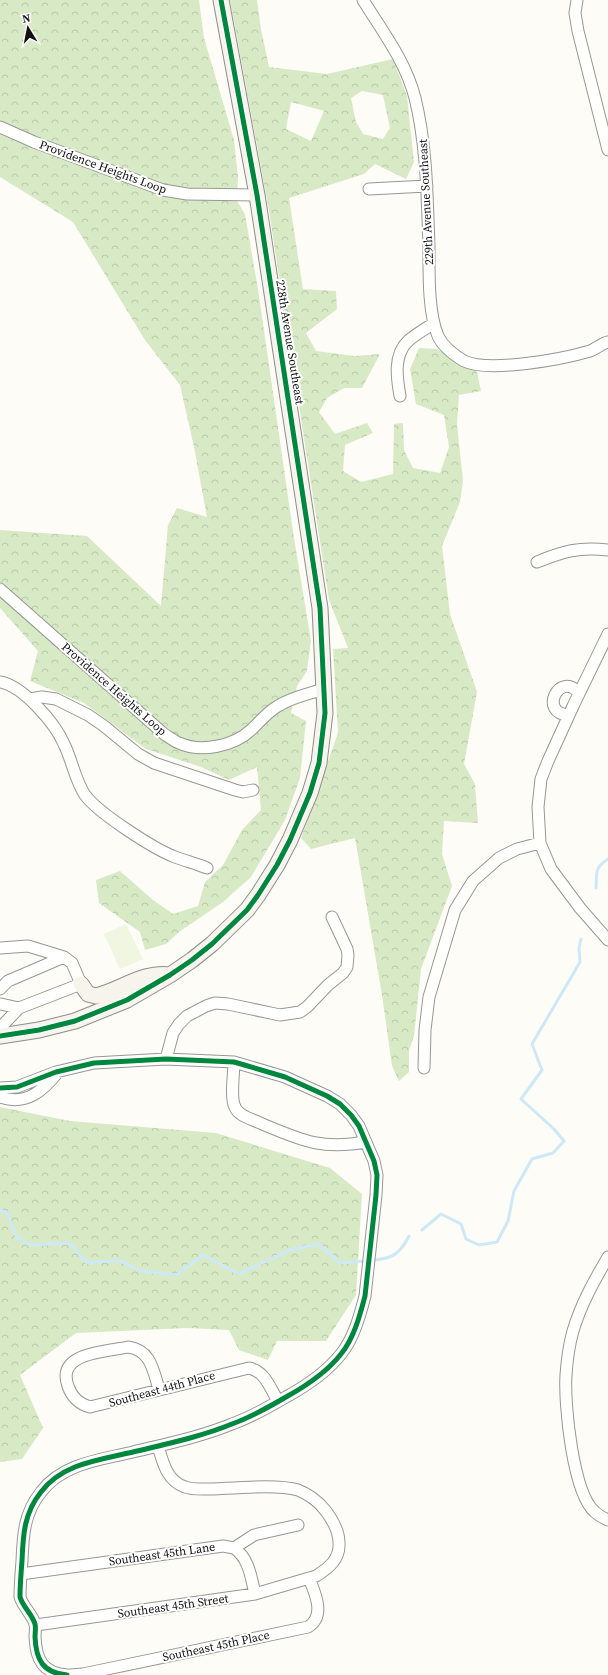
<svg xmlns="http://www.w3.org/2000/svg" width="608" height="1675" font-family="'Source Serif 4',serif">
<defs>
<pattern id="forest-crowns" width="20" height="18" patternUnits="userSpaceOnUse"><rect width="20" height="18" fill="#d8eac5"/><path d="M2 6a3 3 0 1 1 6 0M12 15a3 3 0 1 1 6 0" fill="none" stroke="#b8c8a8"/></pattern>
</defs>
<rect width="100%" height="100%" fill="#fdfcf7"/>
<path fill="url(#forest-crowns)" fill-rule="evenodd" d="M 0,0 L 199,0 L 204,38 L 234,140 L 238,177 L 237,201 L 245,214 L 258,289 L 294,538 L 311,641 L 307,671 L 297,686 L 291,713 L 306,721 L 300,778 L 285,820 L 251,877 L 223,902 L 179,932 L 166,944 L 145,950 L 140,932 L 99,903 L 96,880 L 120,871 L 153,900 L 173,914 L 198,906 L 205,882 L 223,865 L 242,830 L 261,810 L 257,767 L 229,780 L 201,767 L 146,749 L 84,703 L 30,681 L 38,651 L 0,608 L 0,530 L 87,536 L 161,606 L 168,525 L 177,508 L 207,517 L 194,447 L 180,385 L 145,340 L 73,222 L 0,177 Z
M 230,0 L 257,0 L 261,29 L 269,67 L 327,74 L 393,59 L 407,96 L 414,162 L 406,179 L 375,164 L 364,174 L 289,198 L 303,289 L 336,291 L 337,309 L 306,333 L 316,351 L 354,356 L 380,354 L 362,388 L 344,388 L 327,398 L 319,412 L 335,434 L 367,423 L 373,433 L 345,445 L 343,471 L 361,482 L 393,474 L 394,424 L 403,423 L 404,450 L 413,468 L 440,473 L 449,447 L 444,415 L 416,404 L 410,369 L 419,348 L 437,349 L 477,372 L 481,391 L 459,395 L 457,425 L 463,480 L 460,502 L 442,546 L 450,614 L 477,692 L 464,764 L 475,784 L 478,823 L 444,821 L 442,854 L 452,886 L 421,969 L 414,1036 L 409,1050 L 409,1072 L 399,1081 L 392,1066 L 382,995 L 355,838 L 311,849 L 301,838 L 338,733 L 333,649 L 348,648 L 329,600 L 269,211 ZM 362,91 L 383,95 L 390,128 L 383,139 L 363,134 L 356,122 L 351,98 ZM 291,102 L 324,111 L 311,141 L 286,129 Z
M 0,1107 L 70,1121 L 216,1133 L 330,1168 L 362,1194 L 356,1295 L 326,1341 L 277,1341 L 268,1360 L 239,1350 L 229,1330 L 187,1328 L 76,1333 L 20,1375 L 43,1428 L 22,1459 L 0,1462 Z"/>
<path fill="#f0f6e1" d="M 126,924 L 143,959 L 120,969 L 104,934 Z"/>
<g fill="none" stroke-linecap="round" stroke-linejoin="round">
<path stroke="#cde8f7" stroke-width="3" d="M 596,888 C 597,873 594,868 608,859
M 0,1210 L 7,1213 L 17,1238 L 30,1245 L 69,1243 L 87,1263 L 119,1260 L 141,1271 L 176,1275 L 203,1255 L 239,1274 L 290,1250 L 318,1244 L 341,1263 L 366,1261
M 422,1230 L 441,1214 L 461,1224 L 466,1239 L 479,1245 L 497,1242 L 508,1221 L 514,1191 L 532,1159 L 553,1153 L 564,1141 L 554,1129 L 521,1099 L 542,1070 L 532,1044 L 580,962 L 579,948 L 581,939
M 372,1260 C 392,1259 400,1254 409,1236"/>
<g stroke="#979795" stroke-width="13">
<path id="street" d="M 363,0 C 383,32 406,62 415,98 C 427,147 427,196 429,246 C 429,272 428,313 438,336 C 443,347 454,355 464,361 C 489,373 563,359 590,351 C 596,349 602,343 608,342
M 577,0 L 575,13 L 578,31 L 608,150
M 0,127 L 34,142 L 163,190 L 187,194 L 257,195
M 369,189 L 427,186
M 400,396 C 397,379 393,355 408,341 C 416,334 425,329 434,323
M 537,562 C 564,551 578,547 608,550
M 0,589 L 164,734 C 169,737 174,741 179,743 C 201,753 234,746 251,730 C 260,722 267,712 278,706 C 292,697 309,694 324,689
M 608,634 L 574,704 L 548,761 L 541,779 L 538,807 L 540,843 L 551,869 L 580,908 L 608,940
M 0,682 C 23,686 55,723 64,744 C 72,760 75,780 85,795 C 98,813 154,849 175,857 C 186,861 197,864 207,868
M 30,699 L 42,697 L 56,699 L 88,715 L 104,726 L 138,754 L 154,763 L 235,790 L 243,792 L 253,790
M 569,715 C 538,714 559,670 579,693
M 0,948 L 28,946 L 64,957 L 72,963 L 81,984 L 19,1008 L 0,1028
M 0,989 L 8,981 L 64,957
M 1,1004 L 19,1008
M 166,1059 L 173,1033 L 179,1024 L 187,1016 L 206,1006 L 215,1003 L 228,1004 L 280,1015 L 300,1012 L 307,1007 L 328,985 L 343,973 L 347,967 L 348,955 L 347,949 L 332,917
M 234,1062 C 234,1073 230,1098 235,1107 C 238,1116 252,1119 260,1123 C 301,1140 320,1150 366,1142
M 424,1068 L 425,1030 L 429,997 L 455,910 L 473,881 L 499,858 L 517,849 L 540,843
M 0,1088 L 17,1087 L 56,1072 L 94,1063 L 166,1059 L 234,1062 L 285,1077 L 327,1096 L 340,1104 L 351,1115 L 359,1126 L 374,1161 L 377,1175 L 376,1195 L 365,1296 C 360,1315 354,1338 341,1354 C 327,1372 306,1386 286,1397 C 269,1407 251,1417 232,1424 C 200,1437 166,1444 133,1452 C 100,1460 63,1463 41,1492 C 24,1513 23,1535 22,1561 C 21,1573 20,1585 20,1597 C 23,1607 32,1614 35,1624 C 36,1628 35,1633 35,1637 C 36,1660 43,1673 67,1675
M 0,1097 C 26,1106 43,1091 58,1072
M 608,1257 C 594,1281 581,1304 573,1331 C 569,1345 567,1360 566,1375 C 564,1404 573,1494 595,1512 C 599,1516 604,1518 608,1520
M 159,1389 C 153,1370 151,1350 128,1347 C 106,1352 56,1352 68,1386 C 72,1398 79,1404 90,1407 L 249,1368 C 265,1371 270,1388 278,1401
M 234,1548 C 249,1558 251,1577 255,1594
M 21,1574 L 223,1546 L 234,1548 L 254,1535 L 298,1525
M 36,1625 L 255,1594 L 316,1576 C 329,1568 340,1559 339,1543 C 339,1531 332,1519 325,1510 C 318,1501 308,1494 298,1490 C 278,1484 235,1488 213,1489 C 204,1489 193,1490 185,1487 C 167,1481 163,1463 158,1446
M 70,1675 L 83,1674 L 308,1627 C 326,1616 315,1593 309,1578"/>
</g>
<g stroke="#8e8d8b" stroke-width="17">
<path id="secondary" d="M 81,984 L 88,994 L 96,996 C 121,990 143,971 170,975
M 0,1036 L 39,1030 L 75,1021 L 127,1000 L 170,975 L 192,960 L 212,944 L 247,910 L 258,895 L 277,865 L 290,840 L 310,793 L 319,763 L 325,713 L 320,608 L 257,195 L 221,0"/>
</g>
<use href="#street" stroke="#fffffe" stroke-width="11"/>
<use href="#secondary" stroke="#f6f4eb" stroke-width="15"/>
<g stroke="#fff" stroke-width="8">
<path id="cycleway" d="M 0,1036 L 39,1030 L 75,1021 L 127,1000 L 170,975 L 192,960 L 212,944 L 247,910 L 258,895 L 277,865 L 290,840 L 310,793 L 319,763 L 325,713 L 320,608 L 257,195 L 221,0
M 0,1088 L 17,1087 L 56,1072 L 94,1063 L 166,1059 L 234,1062 L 285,1077 L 327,1096 L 340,1104 L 351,1115 L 359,1126 L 374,1161 L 377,1175 L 376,1195 L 365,1296 C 360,1315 354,1338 341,1354 C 327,1372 306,1386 286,1397 C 269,1407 251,1417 232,1424 C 200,1437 166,1444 133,1452 C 100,1460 63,1463 41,1492 C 24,1513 23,1535 22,1561 C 21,1573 20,1585 20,1597 C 23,1607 32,1614 35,1624 C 36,1628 35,1633 35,1637 C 36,1660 43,1673 67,1675"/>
</g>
<use href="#cycleway" stroke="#00873e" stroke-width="5"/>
</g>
<g text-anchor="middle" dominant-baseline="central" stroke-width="4" stroke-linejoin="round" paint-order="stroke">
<g font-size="12" fill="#111" stroke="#fff">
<text transform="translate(103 167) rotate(20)">Providence Heights Loop</text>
<text transform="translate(426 202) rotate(-93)">229th Avenue Southeast</text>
<text transform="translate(290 342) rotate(81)">228th Avenue Southeast</text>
<text transform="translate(114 689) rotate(41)">Providence Heights Loop</text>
<text transform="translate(162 1389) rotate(-15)">Southeast 44th Place</text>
<text transform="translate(162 1554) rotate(-8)">Southeast 45th Lane</text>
<text transform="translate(173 1606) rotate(-8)">Southeast 45th Street</text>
<text transform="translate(216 1646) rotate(-12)">Southeast 45th Place</text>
</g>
</g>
<g transform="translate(28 28) rotate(350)" stroke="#ffffff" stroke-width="3" paint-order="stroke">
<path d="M0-3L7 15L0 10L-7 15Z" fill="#111111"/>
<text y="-6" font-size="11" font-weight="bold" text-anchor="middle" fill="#111111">N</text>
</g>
</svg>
